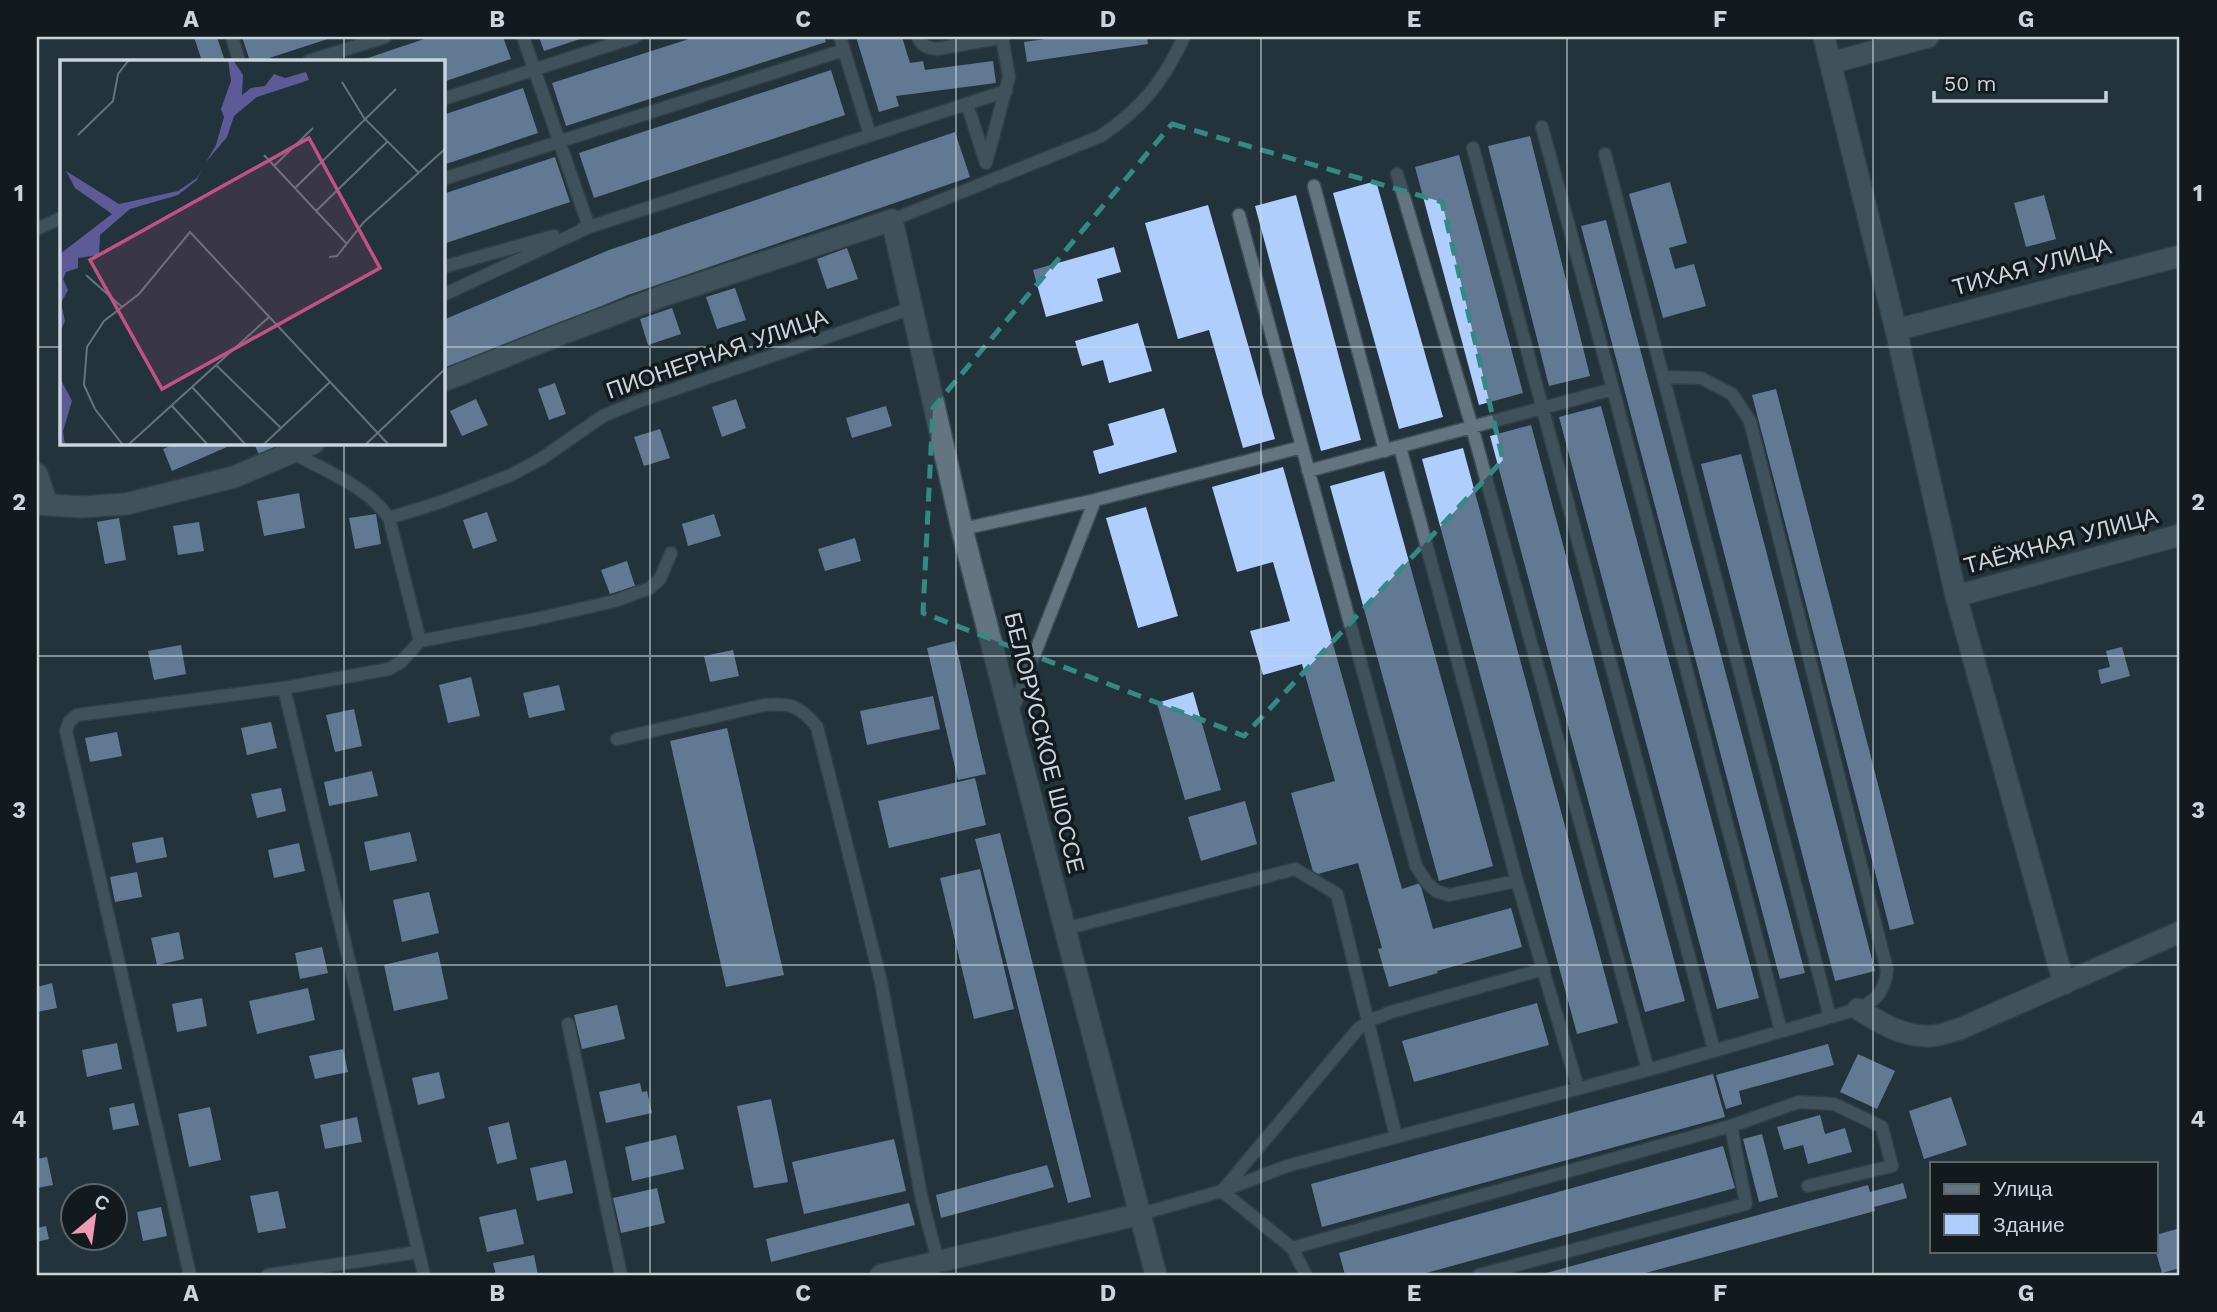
<svg xmlns="http://www.w3.org/2000/svg" width="2217" height="1312" font-family="'Work Sans',sans-serif">
<rect width="100%" height="100%" fill="#22333c"/>
<path fill="#afcefe" d="M 194,37 L 217,37 L 225,61 L 202,61 Z
M 242,37 L 334,37 L 260,61 L 250,61 Z
M 430,37 L 503,37 L 511,59 L 443,82 L 443,61 L 359,61 Z
M 539,37 L 586,37 L 544,51 Z
M 695,37 L 824,37 L 826,42 L 566,126 L 552,83 Z
M 856,37 L 902,37 L 910,63 L 923,61 L 925,70 L 993,61 L 996,83 L 896,96 L 899,106 L 879,112 Z
M 1059,37 L 1147,37 L 1148,44 L 1027,62 L 1024,42 Z
M 831,70 L 845,115 L 594,198 L 579,153 Z
M 523,88 L 538,133 L 443,165 L 443,115 Z
M 955,132 L 970,177 L 628,295 L 443,373 L 443,320 L 609,250 Z
M 1530,136 L 1590,376 L 1549,386 L 1488,146 Z
M 1459,155 L 1523,393 L 1479,405 L 1415,167 Z
M 555,157 L 570,202 L 443,244 L 443,194 Z
M 1376,181 L 1443,417 L 1399,429 L 1333,193 Z
M 1670,182 L 1687,243 L 1669,248 L 1675,269 L 1694,264 L 1706,306 L 1663,318 L 1629,194 Z
M 1296,195 L 1361,440 L 1321,451 L 1255,206 Z
M 2044,195 L 2056,239 L 2026,247 L 2014,203 Z
M 1208,205 L 1275,439 L 1243,448 L 1209,330 L 1178,339 L 1145,223 Z
M 1606,220 L 1805,973 L 1780,979 L 1581,226 Z
M 1114,247 L 1121,272 L 1097,279 L 1103,301 L 1046,317 L 1033,270 Z
M 847,248 L 858,279 L 827,289 L 817,259 Z
M 735,288 L 746,320 L 717,329 L 706,297 Z
M 672,308 L 681,334 L 648,345 L 640,319 Z
M 1138,323 L 1152,371 L 1109,383 L 1103,360 L 1082,366 L 1075,341 Z
M 555,383 L 566,414 L 549,420 L 538,389 Z
M 1776,389 L 1914,924 L 1890,930 L 1752,395 Z
M 476,399 L 488,425 L 462,436 L 450,411 Z
M 736,399 L 746,428 L 722,437 L 712,407 Z
M 886,406 L 892,426 L 852,438 L 846,418 Z
M 1601,406 L 1759,998 L 1717,1009 L 1559,417 Z
M 1164,408 L 1177,452 L 1099,474 L 1093,451 L 1114,445 L 1108,424 Z
M 1531,425 L 1685,1001 L 1645,1012 L 1490,436 Z
M 660,429 L 670,458 L 644,466 L 634,437 Z
M 168,443 L 236,443 L 172,471 L 163,449 L 170,446 Z
M 254,443 L 287,443 L 259,455 Z
M 1463,448 L 1618,1023 L 1577,1034 L 1422,459 Z
M 1741,454 L 1875,971 L 1835,981 L 1701,464 Z
M 1283,467 L 1402,889 L 1420,883 L 1433,929 L 1511,908 L 1522,947 L 1437,971 L 1438,973 L 1389,987 L 1378,949 L 1382,948 L 1358,863 L 1314,875 L 1291,793 L 1335,781 L 1302,664 L 1263,675 L 1250,631 L 1290,621 L 1273,562 L 1237,572 L 1212,487 Z
M 1384,471 L 1493,866 L 1439,881 L 1330,486 Z
M 299,493 L 305,528 L 264,536 L 257,501 Z
M 1146,507 L 1178,616 L 1138,628 L 1106,518 Z
M 487,512 L 497,541 L 473,549 L 463,520 Z
M 376,514 L 381,544 L 355,549 L 349,518 Z
M 714,514 L 721,536 L 688,546 L 682,524 Z
M 119,518 L 126,560 L 105,564 L 97,522 Z
M 199,522 L 204,551 L 178,555 L 173,526 Z
M 855,538 L 861,561 L 825,571 L 818,549 Z
M 627,561 L 635,586 L 610,594 L 601,570 Z
M 955,641 L 986,774 L 958,780 L 927,648 Z
M 181,645 L 186,674 L 154,680 L 148,651 Z
M 2122,647 L 2130,676 L 2101,684 L 2098,670 L 2110,667 L 2106,651 Z
M 733,650 L 739,676 L 710,682 L 704,656 Z
M 471,677 L 480,716 L 448,723 L 439,685 Z
M 559,685 L 565,710 L 529,718 L 523,693 Z
M 1193,692 L 1221,790 L 1185,800 L 1157,703 Z
M 933,696 L 940,729 L 867,745 L 860,711 Z
M 354,709 L 362,746 L 335,752 L 326,715 Z
M 271,722 L 277,748 L 247,755 L 241,728 Z
M 727,728 L 784,975 L 726,987 L 670,741 Z
M 117,732 L 122,756 L 90,762 L 85,738 Z
M 372,771 L 378,796 L 329,806 L 324,782 Z
M 975,778 L 986,825 L 889,848 L 878,801 Z
M 281,788 L 286,811 L 257,818 L 251,794 Z
M 1245,801 L 1257,844 L 1201,861 L 1188,817 Z
M 410,832 L 417,861 L 370,871 L 364,842 Z
M 1000,833 L 1091,1197 L 1068,1203 L 975,839 Z
M 163,837 L 167,857 L 136,863 L 132,843 Z
M 299,843 L 305,871 L 274,878 L 268,850 Z
M 980,869 L 1014,1009 L 974,1019 L 940,878 Z
M 137,872 L 142,897 L 115,902 L 110,877 Z
M 429,892 L 439,933 L 402,942 L 393,900 Z
M 179,932 L 184,959 L 157,965 L 151,938 Z
M 322,947 L 328,973 L 300,979 L 295,953 Z
M 438,952 L 448,999 L 394,1011 L 384,965 Z
M 52,983 L 57,1008 L 37,1012 L 37,987 Z
M 308,988 L 315,1020 L 257,1034 L 249,1001 Z
M 202,998 L 207,1026 L 177,1032 L 172,1004 Z
M 1537,1003 L 1549,1045 L 1414,1082 L 1402,1041 Z
M 617,1005 L 625,1039 L 582,1049 L 574,1015 Z
M 117,1043 L 122,1069 L 87,1077 L 82,1050 Z
M 1828,1044 L 1834,1065 L 1739,1091 L 1742,1104 L 1726,1109 L 1716,1075 Z
M 343,1049 L 348,1072 L 315,1079 L 309,1056 Z
M 1858,1054 L 1895,1071 L 1877,1109 L 1840,1092 Z
M 439,1072 L 445,1098 L 418,1105 L 412,1078 Z
M 1713,1074 L 1725,1117 L 1322,1227 L 1311,1184 Z
M 640,1083 L 642,1092 L 647,1091 L 652,1113 L 606,1123 L 599,1092 Z
M 1951,1097 L 1967,1145 L 1924,1159 L 1909,1111 Z
M 771,1099 L 788,1182 L 754,1188 L 737,1106 Z
M 134,1103 L 139,1125 L 113,1130 L 109,1108 Z
M 210,1107 L 221,1160 L 189,1167 L 178,1114 Z
M 1820,1115 L 1825,1134 L 1845,1128 L 1852,1152 L 1808,1164 L 1803,1145 L 1784,1150 L 1777,1127 Z
M 357,1117 L 362,1142 L 325,1149 L 320,1125 Z
M 509,1122 L 517,1159 L 497,1164 L 488,1127 Z
M 1762,1134 L 1778,1197 L 1759,1202 L 1743,1139 Z
M 676,1135 L 684,1169 L 632,1181 L 625,1147 Z
M 894,1139 L 906,1191 L 804,1214 L 792,1162 Z
M 1723,1146 L 1735,1188 L 1419,1275 L 1345,1275 L 1339,1253 Z
M 47,1157 L 53,1185 L 37,1188 L 37,1159 Z
M 566,1160 L 573,1193 L 537,1201 L 530,1168 Z
M 1047,1165 L 1054,1187 L 941,1218 L 936,1195 Z
M 1903,1183 L 1907,1198 L 1874,1207 L 1875,1211 L 1638,1275 L 1539,1275 L 1868,1185 L 1870,1192 Z
M 657,1188 L 665,1223 L 621,1233 L 613,1198 Z
M 278,1191 L 286,1228 L 258,1233 L 250,1196 Z
M 909,1203 L 915,1225 L 771,1262 L 766,1239 Z
M 161,1207 L 167,1236 L 143,1241 L 137,1212 Z
M 516,1209 L 524,1244 L 487,1252 L 479,1217 Z
M 46,1226 L 49,1239 L 37,1242 L 37,1228 Z
M 2180,1228 L 2180,1268 L 2162,1273 L 2156,1252 L 2156,1235 Z
M 534,1255 L 538,1275 L 496,1275 L 493,1263 Z"/>
<g fill="none" stroke-linecap="round" stroke-linejoin="round">
<g stroke="#404f57" stroke-width="15">
<path id="lane" d="M 232,37 L 239,61
M 523,37 L 589,227 L 582,229
M 840,37 L 870,135
M 918,37 C 921,46 928,48 937,49 L 1004,37
M 309,61 L 385,37
M 443,99 L 635,37
M 967,104 L 986,163
M 1542,127 L 1613,389 L 1781,1031
M 1473,148 L 1714,1050
M 1605,154 L 1830,1017
M 986,163 L 1009,77 L 1002,37
M 1397,174 L 1472,427 L 1648,1070
M 443,179 L 844,50
M 1314,186 L 1385,451
M 1239,215 L 1416,866 L 1427,883 L 1436,891 L 1449,895 L 1517,881
M 892,220 L 1101,136 C 1142,108 1163,82 1184,37
M 37,229 L 61,218
M 443,267 L 554,236
M 443,295 L 589,227 L 1006,91
M 1400,447 L 1517,881 L 1578,1088
M 293,453 C 327,472 367,486 389,518 L 420,641
M 1308,471 L 1613,389
M 389,518 L 441,502 L 511,475 L 541,459 L 603,416 L 637,402 L 912,308
M 962,529 L 1095,500 L 1302,447
M 284,688 L 424,1275
M 1011,714 L 1095,500
M 617,739 L 764,705 C 791,703 800,706 817,727 L 881,982 L 922,1200 L 938,1262
M 1065,929 L 1295,869 L 1337,894 L 1396,1137
M 1544,969 L 1391,1012 L 1369,1021 L 1358,1029 L 1222,1191 L 1292,1248 L 1731,1126 L 1799,1102 L 1834,1104 L 1882,1127 L 1892,1166 L 1808,1186
M 568,1024 L 621,1275
M 1141,1214 L 1222,1191 L 1287,1166 L 1648,1070 L 1858,1009 C 1877,1000 1885,991 1887,970 L 1750,421 L 1732,394 L 1701,378 L 1663,377
M 1292,1248 L 1306,1275
M 190,1275 L 66,731 L 69,722 L 77,715 L 284,688 L 389,669 L 401,662 L 420,641 L 536,619 L 615,601 L 650,588 L 660,579 L 671,553
M 268,1275 L 418,1252
M 1479,1275 L 1746,1204 L 1731,1126"/>
</g>
<g stroke="#404f57" stroke-width="24">
<path id="street" d="M 1824,37 L 1896,330 L 1956,596 L 2064,984
M 1830,63 L 1928,37
M 1896,330 L 2180,256
M 443,381 L 559,335 L 668,294 L 892,220 L 962,529 L 1065,929 L 1156,1275
M 37,474 L 47,504
M 37,504 L 82,507 L 126,504 L 234,477 L 314,443
M 1956,596 L 2180,535
M 1858,1009 C 1881,1023 1902,1037 1930,1036 C 1940,1036 1952,1031 1962,1028 L 2180,932
M 881,1275 L 1141,1214"/>
</g>
<use href="#lane" stroke="#637580" stroke-width="12"/>
<use href="#street" stroke="#637580" stroke-width="21"/>
</g>
<path d="M0 0H2217V1312H0ZM 1172,124 L 1442,202 L 1503,460 L 1244,736 L 923,613 L 933,408 Z" fill="#22333c" fill-opacity=".55" fill-rule="evenodd"/>
<path fill="none" stroke="#348984" stroke-width="5" stroke-dasharray="14 9" stroke-linejoin="round" d="M 1172,124 L 1442,202 L 1503,460 L 1244,736 L 923,613 L 933,408 Z"/>
<path fill="none" stroke="#cad5db" stroke-width="2" stroke-opacity="0.55" d="M 344,37 L 344,61M 650,37 L 650,1275M 956,37 L 956,1275M 1261,37 L 1261,1275M 1567,37 L 1567,1275M 1873,37 L 1873,1275M 37,347 L 61,347M 443,347 L 2180,347M 344,443 L 344,1275M 37,656 L 2180,656M 37,965 L 2180,965"/>
<g text-anchor="middle" dominant-baseline="central" stroke-width="7" stroke-linejoin="round" paint-order="stroke">
<g font-size="23" fill="#cad5db" stroke="#121a1e">
<text transform="translate(2032 267) rotate(-15)">ТИХАЯ УЛИЦА</text>
<text transform="translate(717 354) rotate(-19)">ПИОНЕРНАЯ УЛИЦА</text>
<text transform="translate(2061 541) rotate(-15)">ТАЁЖНАЯ УЛИЦА</text>
<text transform="translate(1044 743) rotate(76)">БЕЛОРУССКОЕ ШОССЕ</text>
</g>
</g>
<g transform="translate(60 60)">
<rect width="385" height="385" fill="#22333c"/>
<path d="M 168,0 L 173,0 L 183,15 L 182,35 L 191,28 L 205,26 L 214,14 L 225,18 L 246,12 L 249,20 L 197,37 L 174,56 L 167,77 L 146,102 L 156,85 L 164,57 L 161,49 L 171,21 ZM 142,108 L 137,120 L 118,135 L 70,149 L 40,175 L 39,195 L 18,198 L 18,208 L 6,212 L 3,219 L 8,230 L 1,243 L 5,261 L 0,272 L 0,194 L 52,154 L 15,128 L 6,111 L 59,144 L 118,131 L 137,118 ZM 0,318 L 12,341 L 3,371 L 5,385 L 0,385 Z" fill="#5d5b97"/>
<path fill="none" stroke="#65747c" stroke-width="2" d="M 282,22 L 304,58 L 359,113M 18,75 L 53,41 L 58,14 L 69,0M 204,95 L 287,184M 214,106 L 253,68M 235,128 L 336,29M 256,151 L 327,82M 269,197 L 277,196 L 304,162 L 385,89M 26,215 L 62,247M 156,305 L 221,368M 132,327 L 186,385M 112,346 L 148,385M 63,385 L 35,349 L 24,325 L 27,287 L 44,261 L 79,234 L 130,172 L 329,385M 68,385 L 209,257M 203,385 L 270,322M 305,385 L 385,309"/>
<path fill="#c45181" fill-opacity="0.15" stroke="#c45181" stroke-width="3.5" d="M 249,78 L 320,208 L 102,329 L 30,200 Z"/>
<rect width="385" height="385" fill="none" stroke="#cad5db" stroke-width="3.5"/>
</g>
<rect width="2217" height="1312" fill="none" stroke="#121a1e" stroke-width="77"/>
<rect x="1930" y="1162" width="228" height="91" fill="#121a1e" stroke="#5c656a" stroke-width="2"/>
<rect x="1944" y="1184" width="35" height="10" fill="#637580" stroke="#5c656a" stroke-width="2"/>
<text x="1993" y="1196" font-size="21" fill="#cad5db">Улица</text>
<rect x="1944" y="1214" width="35" height="21" fill="#afcefe" stroke="#5c656a" stroke-width="2"/>
<text x="1993" y="1232" font-size="21" fill="#cad5db">Здание</text>
<g transform="translate(94 1217) rotate(29)"><circle r="33" fill="#121a1e" stroke="#5c656a" stroke-width="2"/>
<path d="M0-5L12 26L0 18L-12 26Z" fill="#f09ab5"/>
<text y="-10" font-size="19" font-weight="bold" text-anchor="middle" fill="#cad5db">С</text>
</g>
<path d="M1934 91v10h172v-10" fill="none" stroke="#cad5db" stroke-width="3.5"/>
<text x="1944" y="91" font-size="21" fill="#cad5db" stroke="#121a1e" stroke-width="5" paint-order="stroke">50 m</text>
<rect x="38" y="38" width="2140" height="1236" fill="none" stroke="#cad5db" stroke-width="2.5"/>
<g font-size="23" text-anchor="middle" font-weight="bold" fill="#cad5db">
<text x="191" y="27">A</text>
<text x="497" y="27">B</text>
<text x="803" y="27">C</text>
<text x="1108" y="27">D</text>
<text x="1414" y="27">E</text>
<text x="1720" y="27">F</text>
<text x="2026" y="27">G</text>
<text x="19" y="201">1</text>
<text x="2198" y="201">1</text>
<text x="19" y="510">2</text>
<text x="2198" y="510">2</text>
<text x="19" y="818">3</text>
<text x="2198" y="818">3</text>
<text x="19" y="1127">4</text>
<text x="2198" y="1127">4</text>
<text x="191" y="1301">A</text>
<text x="497" y="1301">B</text>
<text x="803" y="1301">C</text>
<text x="1108" y="1301">D</text>
<text x="1414" y="1301">E</text>
<text x="1720" y="1301">F</text>
<text x="2026" y="1301">G</text>
</g>
</svg>
